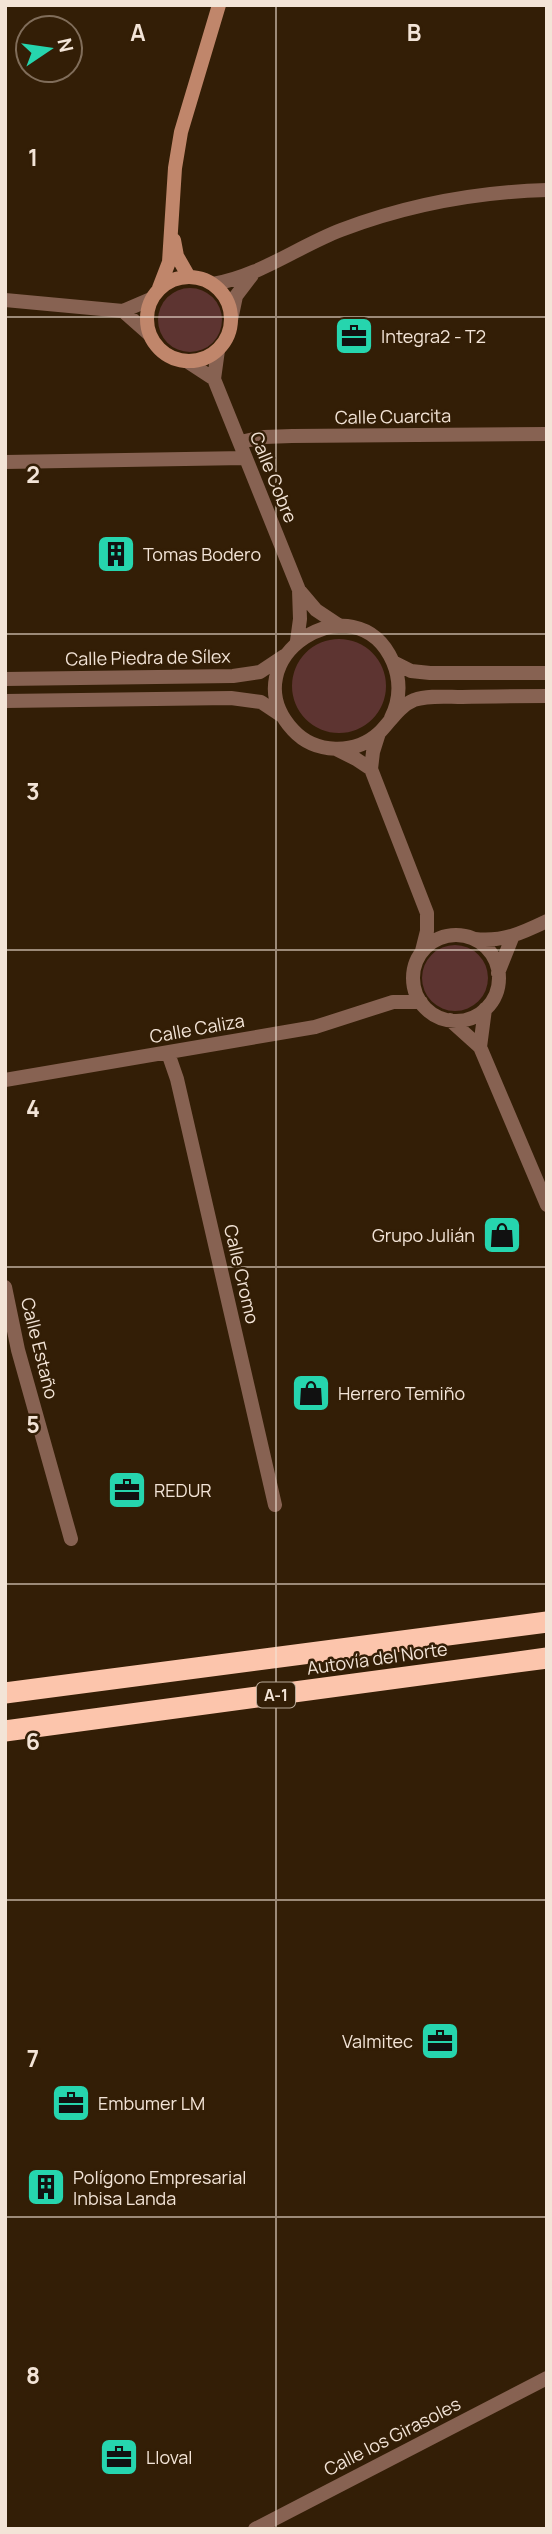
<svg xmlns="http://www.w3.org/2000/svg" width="552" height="2534" font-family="Manrope,sans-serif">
<rect width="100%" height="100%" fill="#331e06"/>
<path fill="#5d3431" d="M158 320a32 32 0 1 1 64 0a32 32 0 1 1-64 0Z
M292 686a47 47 0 1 1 94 0a47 47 0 1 1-94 0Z
M422 978a33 33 0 1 1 66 0a33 33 0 1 1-66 0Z"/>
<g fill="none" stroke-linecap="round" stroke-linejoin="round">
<path stroke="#876252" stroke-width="14" d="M 213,284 C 260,276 297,247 341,230 C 407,205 476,192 547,190
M 5,300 L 123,311 L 151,299
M 123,311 L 149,334
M 231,320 L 236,296 L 252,275
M 218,350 L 214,379 L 299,590 L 316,610 L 340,626
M 188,362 L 214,379
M 240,442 L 264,437 L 292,436 L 547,434
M 5,462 L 245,458
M 297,641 L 300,619 L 299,590
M 393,662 L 411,671 L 430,673 L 547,673
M 5,679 L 233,676 L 260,672 L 284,656
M 5,701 L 231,698 L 261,702 L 282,716
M 391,718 C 400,700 401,681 393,662 C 356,577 228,659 293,730 C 315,754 355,755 379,733 C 390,722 399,706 414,700 C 428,695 447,697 462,697 C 490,696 518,696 547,696
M 379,733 L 373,752 L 371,769 L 427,913 L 427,931 L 422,951
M 336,749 L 356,759 L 371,769
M413 978a43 43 0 1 1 86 0a43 43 0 1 1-86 0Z
M 475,939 C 503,942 522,933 547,921
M 498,973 L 512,938
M 450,1020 L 480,1047 L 547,1205
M 480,1047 L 485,1009
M 168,1053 L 177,1079 L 275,1505
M 5,1080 L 315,1027 L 393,1002 L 421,1002
M 5,1287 L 18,1350 L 71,1539
M 255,2529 L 547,2378"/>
<path stroke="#c0866b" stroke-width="14" d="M 174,240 L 177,256 L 189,277
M147 319a42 42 0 1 1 84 0a42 42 0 1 1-84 0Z
M 159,288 L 169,262 L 175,168 L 181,132 L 219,5"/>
<path stroke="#fcc5ac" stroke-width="21" d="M 5,1693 L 547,1622
M 5,1731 L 547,1658"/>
</g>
<path fill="none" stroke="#f3e4d7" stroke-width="2" stroke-opacity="0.55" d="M 276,5 L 276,2529M 5,317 L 547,317M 5,634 L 547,634M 5,950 L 547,950M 5,1267 L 547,1267M 5,1584 L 547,1584M 5,1900 L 547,1900M 5,2217 L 547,2217"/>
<defs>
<g id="office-square" transform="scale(2.0125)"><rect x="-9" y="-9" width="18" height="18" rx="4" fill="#26d5ae" stroke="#331e06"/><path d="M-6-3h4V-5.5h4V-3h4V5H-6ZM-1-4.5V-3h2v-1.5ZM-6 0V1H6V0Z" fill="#111"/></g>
<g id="building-square" transform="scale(2.0125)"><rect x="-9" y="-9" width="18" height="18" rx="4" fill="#26d5ae" stroke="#331e06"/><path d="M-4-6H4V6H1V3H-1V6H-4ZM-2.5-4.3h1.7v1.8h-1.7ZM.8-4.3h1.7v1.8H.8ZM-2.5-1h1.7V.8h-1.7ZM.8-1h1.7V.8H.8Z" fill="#111"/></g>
<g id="shop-square" transform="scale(2.0125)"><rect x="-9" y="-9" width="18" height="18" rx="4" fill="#26d5ae" stroke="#331e06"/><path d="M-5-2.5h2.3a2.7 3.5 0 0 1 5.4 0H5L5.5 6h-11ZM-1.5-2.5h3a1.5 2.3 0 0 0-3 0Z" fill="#111"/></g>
</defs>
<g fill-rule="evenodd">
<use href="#office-square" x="354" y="336"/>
<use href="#building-square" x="116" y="554"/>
<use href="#shop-square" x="502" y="1235"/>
<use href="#shop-square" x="311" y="1393"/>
<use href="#office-square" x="127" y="1490"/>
<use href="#office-square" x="440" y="2041"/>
<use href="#office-square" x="71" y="2103"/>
<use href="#building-square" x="46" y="2187"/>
<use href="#office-square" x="119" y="2457"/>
</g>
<g text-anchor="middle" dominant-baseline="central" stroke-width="5" stroke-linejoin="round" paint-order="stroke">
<rect fill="#331e06" stroke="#b9a998" stroke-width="2" x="257" y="1682.5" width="38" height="25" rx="5"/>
<g font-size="16" font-weight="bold" fill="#f3e4d7">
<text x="276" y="1695">A-1</text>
</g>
<g font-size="18" fill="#f3e4d7" stroke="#331e06" text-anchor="start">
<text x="381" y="336">Integra2 - T2</text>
<text x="143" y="554">Tomas Bodero</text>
<text x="475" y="1235" text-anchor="end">Grupo Julián</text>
<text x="338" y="1393">Herrero Temiño</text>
<text x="154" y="1490">REDUR</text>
<text x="413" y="2041" text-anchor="end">Valmitec</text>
<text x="98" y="2103">Embumer LM</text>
<text x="73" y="2177">Polígono Empresarial<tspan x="73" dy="21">Inbisa Landa</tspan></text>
<text x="146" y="2457">Lloval</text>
</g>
<g font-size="18" fill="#f3e4d7" stroke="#331e06">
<text transform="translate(393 416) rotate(-1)">Calle Cuarcita</text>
<text transform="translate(274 477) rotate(68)">Calle Cobre</text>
<text transform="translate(148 657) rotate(-1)">Calle Piedra de Sílex</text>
<text transform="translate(197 1028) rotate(-10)">Calle Caliza</text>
<text transform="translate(242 1274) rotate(77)">Calle Cromo</text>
<text transform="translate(40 1348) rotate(76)">Calle Estaño</text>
<text transform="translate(377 1658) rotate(-8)">Autovía del Norte</text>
<text transform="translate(392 2436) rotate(-27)">Calle los Girasoles</text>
</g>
</g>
<g font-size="23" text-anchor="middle" font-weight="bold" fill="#f3e4d7" stroke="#331e06" stroke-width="5" stroke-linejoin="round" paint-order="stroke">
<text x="138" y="41">A</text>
<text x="414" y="41">B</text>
<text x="33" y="166">1</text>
<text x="33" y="483">2</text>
<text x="33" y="800">3</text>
<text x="33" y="1117">4</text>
<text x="33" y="1433">5</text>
<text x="33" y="1750">6</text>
<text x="33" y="2067">7</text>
<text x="33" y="2384">8</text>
</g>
<rect width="552" height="2534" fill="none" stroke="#f3e4d7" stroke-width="14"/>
<g transform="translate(49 49) rotate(77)"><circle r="33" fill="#331e06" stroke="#806d5a" stroke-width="2"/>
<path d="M0-5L12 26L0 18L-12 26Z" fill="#26d5ae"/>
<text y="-10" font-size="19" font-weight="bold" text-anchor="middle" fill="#f3e4d7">N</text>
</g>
</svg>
